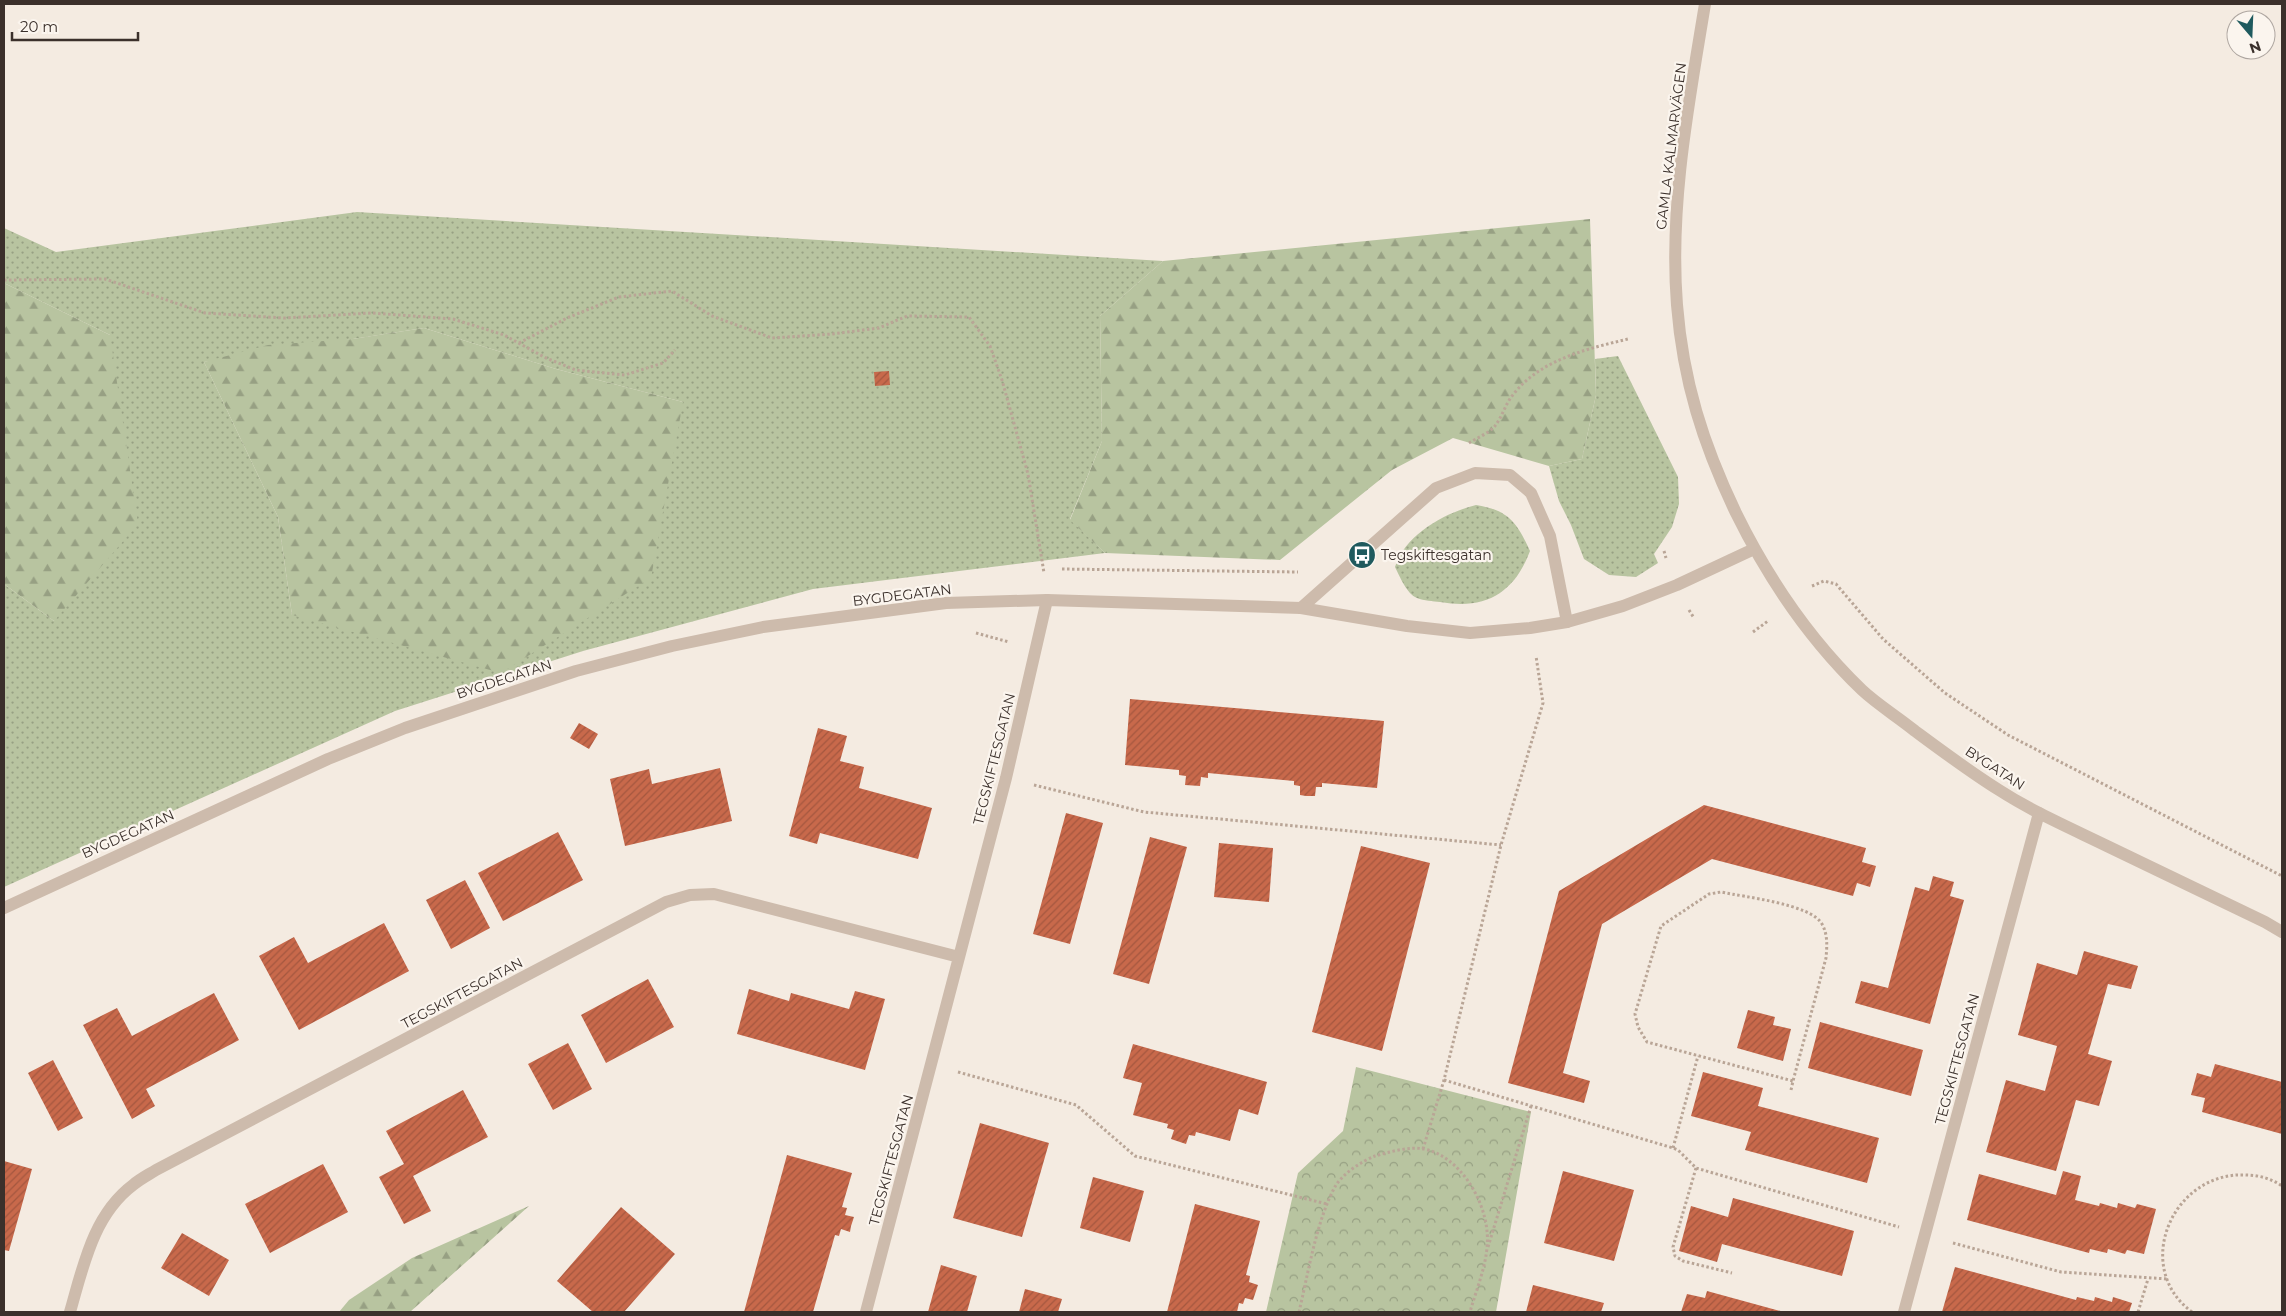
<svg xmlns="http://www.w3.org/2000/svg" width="2286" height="1316" font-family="Montserrat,sans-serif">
<defs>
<pattern id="grass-dots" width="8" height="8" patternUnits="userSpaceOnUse" patternTransform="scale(1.25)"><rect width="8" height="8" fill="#b8c4a0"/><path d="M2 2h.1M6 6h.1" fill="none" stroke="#97a083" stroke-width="1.8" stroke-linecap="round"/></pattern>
<pattern id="forest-firs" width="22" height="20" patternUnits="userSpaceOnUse" patternTransform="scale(1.25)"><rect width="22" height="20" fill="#b8c4a0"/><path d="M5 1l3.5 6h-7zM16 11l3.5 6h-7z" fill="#97a083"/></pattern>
<pattern id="park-crowns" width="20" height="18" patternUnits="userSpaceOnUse" patternTransform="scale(1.25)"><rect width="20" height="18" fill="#b8c4a0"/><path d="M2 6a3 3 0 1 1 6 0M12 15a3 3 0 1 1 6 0" fill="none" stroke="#97a083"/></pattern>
<pattern id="building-hatch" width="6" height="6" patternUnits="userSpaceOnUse" patternTransform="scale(1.25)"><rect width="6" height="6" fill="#c8694b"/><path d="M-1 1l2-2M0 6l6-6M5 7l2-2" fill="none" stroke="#a4573f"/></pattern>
</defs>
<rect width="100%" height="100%" fill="#f4ebe1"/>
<path fill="url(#grass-dots)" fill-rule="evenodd" d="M 357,212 L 1163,261 L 1100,316 L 1102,441 L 1070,519 L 1105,553 L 813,589 L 583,651 L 395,711 L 4,887 L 4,584 L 54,621 L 110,335 L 4,283 L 4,228 L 56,252 ZM 424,328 L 556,369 L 683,402 L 292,615 L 278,517 L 204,362 Z
M 1618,356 L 1678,477 L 1679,504 L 1672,527 L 1654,554 L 1658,563 L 1636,577 L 1609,575 L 1584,559 L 1571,525 L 1559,501 L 1549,466 L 1582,459 L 1596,395 L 1595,359 Z
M 1476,505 C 1508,510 1517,522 1530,551 C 1514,594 1485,610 1440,602 C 1433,601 1424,601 1417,598 C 1407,594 1400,577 1395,567 C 1405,535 1444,513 1476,505 Z"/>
<path fill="url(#forest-firs)" d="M 1590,219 L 1596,395 L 1582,459 L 1549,466 L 1453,438 L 1392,470 L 1280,560 L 1105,553 L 1070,520 L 1102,441 L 1100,316 L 1163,261 Z
M 4,283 L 110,335 L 138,524 L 54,621 L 4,584 Z
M 424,328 L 556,369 L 683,402 L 651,578 L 501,673 L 292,615 L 278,517 L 204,362 L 268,345 L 352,339 Z
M 529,1206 L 410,1312 L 339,1312 L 349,1300 L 412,1258 Z"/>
<path fill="url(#park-crowns)" d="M 1356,1067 L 1531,1112 L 1496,1312 L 1266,1312 L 1298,1173 L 1343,1131 Z"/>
<path fill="url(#building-hatch)" d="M 889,371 L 890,385 L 875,386 L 874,372 Z
M 1130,699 L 1384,721 L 1377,788 L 1322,783 L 1322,787 L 1316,787 L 1315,796 L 1306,796 L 1300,795 L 1300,786 L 1294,785 L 1294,781 L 1208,773 L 1208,778 L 1201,777 L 1200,786 L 1185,785 L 1186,776 L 1179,775 L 1179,770 L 1125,765 Z
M 579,723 L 598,734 L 589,749 L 570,738 Z
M 818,728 L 847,736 L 840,761 L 864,767 L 859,788 L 932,808 L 918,859 L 820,833 L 817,844 L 789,836 Z
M 720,768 L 732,821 L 625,846 L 610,779 L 649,769 L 652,784 Z
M 1704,805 L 1866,848 L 1862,862 L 1876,866 L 1870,887 L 1857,883 L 1853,896 L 1712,859 L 1602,924 L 1563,1073 L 1590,1081 L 1584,1103 L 1508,1083 L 1559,891 Z
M 1066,813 L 1103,823 L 1070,944 L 1033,934 Z
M 558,832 L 583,880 L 503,921 L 478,873 Z
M 1150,837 L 1187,847 L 1149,984 L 1113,974 Z
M 1219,843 L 1273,848 L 1269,902 L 1214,897 Z
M 1361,846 L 1430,863 L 1382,1051 L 1312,1032 Z
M 1933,876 L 1954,882 L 1950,896 L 1964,900 L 1930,1024 L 1855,1003 L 1861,981 L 1888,988 L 1915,887 L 1929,891 Z
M 465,880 L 490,928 L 451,949 L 426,900 Z
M 384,923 L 409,971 L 299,1030 L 259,956 L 294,937 L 308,963 Z
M 2084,951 L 2138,966 L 2131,989 L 2108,984 L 2088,1054 L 2112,1061 L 2099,1106 L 2076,1100 L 2056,1171 L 1986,1152 L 2006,1080 L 2045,1091 L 2057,1046 L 2018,1035 L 2037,963 L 2077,975 Z
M 648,979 L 674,1027 L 606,1063 L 581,1015 Z
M 749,989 L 789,1001 L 791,993 L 849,1009 L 855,991 L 885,999 L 865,1070 L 737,1034 Z
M 214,993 L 239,1040 L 146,1089 L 155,1106 L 132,1119 L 83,1025 L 117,1008 L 132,1036 Z
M 1748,1010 L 1775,1017 L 1773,1025 L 1791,1029 L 1783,1061 L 1737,1048 Z
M 1820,1022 L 1923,1050 L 1911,1096 L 1808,1068 Z
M 568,1043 L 592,1089 L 553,1110 L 528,1064 Z
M 1133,1044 L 1267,1082 L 1258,1115 L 1239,1109 L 1230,1141 L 1196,1132 L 1195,1136 L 1189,1135 L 1186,1144 L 1171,1139 L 1174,1130 L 1167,1128 L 1168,1124 L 1133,1115 L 1142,1083 L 1123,1078 Z
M 53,1060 L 83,1118 L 58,1131 L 28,1073 Z
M 2215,1064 L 2282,1082 L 2282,1134 L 2202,1112 L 2205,1098 L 2191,1095 L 2197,1073 L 2211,1077 Z
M 1703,1072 L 1763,1088 L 1758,1106 L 1879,1138 L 1867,1183 L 1745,1150 L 1751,1132 L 1691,1116 Z
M 463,1090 L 488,1137 L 413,1176 L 431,1211 L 404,1224 L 379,1177 L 404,1164 L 386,1131 Z
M 980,1123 L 1049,1143 L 1022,1237 L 953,1218 Z
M 787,1155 L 852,1173 L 842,1207 L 847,1208 L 845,1215 L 854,1217 L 851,1226 L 850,1232 L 841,1229 L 839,1236 L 835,1235 L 813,1312 L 744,1312 Z
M 4,1161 L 32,1169 L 9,1251 L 4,1250 Z
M 323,1164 L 348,1212 L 270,1253 L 245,1204 Z
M 1563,1171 L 1634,1190 L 1614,1261 L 1544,1243 Z
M 2063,1171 L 2081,1176 L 2075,1200 L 2099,1206 L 2100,1203 L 2117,1208 L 2118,1203 L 2135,1208 L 2137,1204 L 2156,1209 L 2144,1254 L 2127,1250 L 2125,1254 L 2108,1249 L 2107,1253 L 2090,1249 L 2089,1253 L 1967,1220 L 1979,1174 L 2056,1195 Z
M 1093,1177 L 1144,1191 L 1130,1242 L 1080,1228 Z
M 1733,1198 L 1854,1231 L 1842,1276 L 1722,1244 L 1717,1262 L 1679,1251 L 1691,1206 L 1728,1217 Z
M 1195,1204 L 1260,1221 L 1246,1275 L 1250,1276 L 1249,1282 L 1258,1285 L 1253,1300 L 1245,1298 L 1243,1304 L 1239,1303 L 1237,1312 L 1167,1312 Z
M 621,1207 L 675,1254 L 624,1312 L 593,1312 L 557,1281 Z
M 182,1233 L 229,1260 L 209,1296 L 161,1268 Z
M 941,1265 L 977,1276 L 967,1312 L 928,1312 Z
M 1955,1267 L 2076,1300 L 2077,1297 L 2094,1301 L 2095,1297 L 2112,1302 L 2113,1297 L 2132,1303 L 2129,1312 L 1942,1312 Z
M 1533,1285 L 1604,1303 L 1601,1312 L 1526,1312 Z
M 1025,1289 L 1062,1299 L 1058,1312 L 1019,1312 Z
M 1707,1291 L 1784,1312 L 1681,1312 L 1687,1294 L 1705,1298 Z"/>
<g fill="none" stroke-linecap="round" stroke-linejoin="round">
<path stroke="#b9a596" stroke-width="3" stroke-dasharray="2.5 2.5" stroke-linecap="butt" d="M 4,280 L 105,279 L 205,313 L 284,318 L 372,313 L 453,319 L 504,335 L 546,358 L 576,370 L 625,375 L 663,363 L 675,350
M 519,343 L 567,318 L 619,297 L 672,291 L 712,316 L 772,338 L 832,334 L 879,328 L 907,316 L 969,317 L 990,346 L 1002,380 L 1028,474 L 1044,573
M 1469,443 C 1477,438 1489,433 1495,426 C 1502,417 1505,405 1512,396 C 1539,360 1586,349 1628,339
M 1664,551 L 1666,558
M 1062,569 L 1298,572
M 1812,586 L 1824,581 L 1836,584 L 1883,639 L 1945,693 L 2008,735 L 2282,876
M 1689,610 L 1694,618
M 1753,632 L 1768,621
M 976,633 L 1009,642
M 1034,785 L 1144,812 L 1501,845
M 958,1072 L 1076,1105 L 1135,1156 L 1327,1204
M 1444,1080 L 1673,1148 L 1678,1150 L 1696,1168 L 1899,1227
M 1791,1090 L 1793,1081 L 1826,958 C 1827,946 1828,935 1822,924 C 1811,904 1744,897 1721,892 L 1709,894 L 1661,926 L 1635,1014 L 1638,1027 L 1647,1042 L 1793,1081
M 1673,1148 L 1698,1056
M 1423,1149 L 1444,1080 L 1501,845 L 1543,703 L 1536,656
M 1696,1168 L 1673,1247 L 1675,1256 L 1683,1261 L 1732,1273
M 1953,1243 L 2061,1272 L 2168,1279
M 1488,1247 L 1531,1106
M 1299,1312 C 1308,1274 1317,1218 1336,1185 C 1344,1173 1362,1161 1375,1156 C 1389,1152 1410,1146 1424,1149 C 1459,1156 1484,1198 1487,1231 C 1490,1258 1477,1287 1470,1312
M 2138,1312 L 2148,1279
M 2192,1312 C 2131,1267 2173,1171 2246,1175 C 2259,1175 2272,1179 2282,1186"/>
<path stroke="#cdbbac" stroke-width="12" d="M 1301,608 L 1436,488 L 1475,473 L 1510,475 L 1531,493 L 1550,536 L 1567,622"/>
<path stroke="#cdbbac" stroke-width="12" d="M 70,1312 C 83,1267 93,1215 133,1185 C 140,1179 148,1175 156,1170 L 666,902 L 690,895 L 714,894 L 959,957
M 866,1312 L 1006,778 L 1047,600
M 1904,1312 L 2039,813"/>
<path stroke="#cdbbac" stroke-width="12" d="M 1705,4 C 1689,102 1669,205 1677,305 C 1683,381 1703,444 1736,513 C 1768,578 1810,640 1862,690 C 1878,705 1898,717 1915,731 C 1942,751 1970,772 1999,790 C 2033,812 2070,828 2107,846 C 2159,871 2212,896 2265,922 L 2282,932
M 4,908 L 328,759 L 405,728 L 576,671 L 672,646 L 763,627 L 946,603 L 1047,600 L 1301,608 L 1407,626 L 1470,633 L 1530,628 L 1567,622 L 1623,606 L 1677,585 L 1754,549"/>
</g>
<defs>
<g id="bus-disc" transform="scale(1.4375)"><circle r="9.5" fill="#1f5a5e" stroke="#fbf5ee"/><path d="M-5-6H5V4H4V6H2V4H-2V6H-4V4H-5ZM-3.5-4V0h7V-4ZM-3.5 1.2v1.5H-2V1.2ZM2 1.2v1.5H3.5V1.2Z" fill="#fff"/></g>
</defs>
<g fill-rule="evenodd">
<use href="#bus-disc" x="1362" y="555"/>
</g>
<g text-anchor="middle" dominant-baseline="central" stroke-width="4.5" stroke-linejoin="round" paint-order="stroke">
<g font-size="14" fill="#3b302b" stroke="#fbf5ee">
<text transform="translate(1671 146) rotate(-83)">GAMLA KALMARVÄGEN</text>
<text transform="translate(902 595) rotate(-7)">BYGDEGATAN</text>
<text transform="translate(504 679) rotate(-18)">BYGDEGATAN</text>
<text transform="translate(994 759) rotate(-76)">TEGSKIFTESGATAN</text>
<text transform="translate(1995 768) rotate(33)">BYGATAN</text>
<text transform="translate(128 834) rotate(-24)">BYGDEGATAN</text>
<text transform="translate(462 993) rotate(-28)">TEGSKIFTESGATAN</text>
<text transform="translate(1957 1059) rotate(-75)">TEGSKIFTESGATAN</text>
<text transform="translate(891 1160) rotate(-75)">TEGSKIFTESGATAN</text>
</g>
<g font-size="14" fill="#3b302b" stroke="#fbf5ee" text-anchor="start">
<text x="1381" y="555">Tegskiftesgatan</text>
</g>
</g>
<rect width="2286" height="1316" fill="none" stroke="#3b302b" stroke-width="10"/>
<g transform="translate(2251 35) rotate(161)"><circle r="24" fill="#fbf5ee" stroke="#aea6a0"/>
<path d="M0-4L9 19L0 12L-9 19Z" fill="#1f5a5e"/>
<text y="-8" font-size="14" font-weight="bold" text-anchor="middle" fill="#3b302b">N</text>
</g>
<path d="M12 32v8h126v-8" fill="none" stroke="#3b302b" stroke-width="2.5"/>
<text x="20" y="32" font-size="15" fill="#3b302b" stroke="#fbf5ee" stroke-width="4" paint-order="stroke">20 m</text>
</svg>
